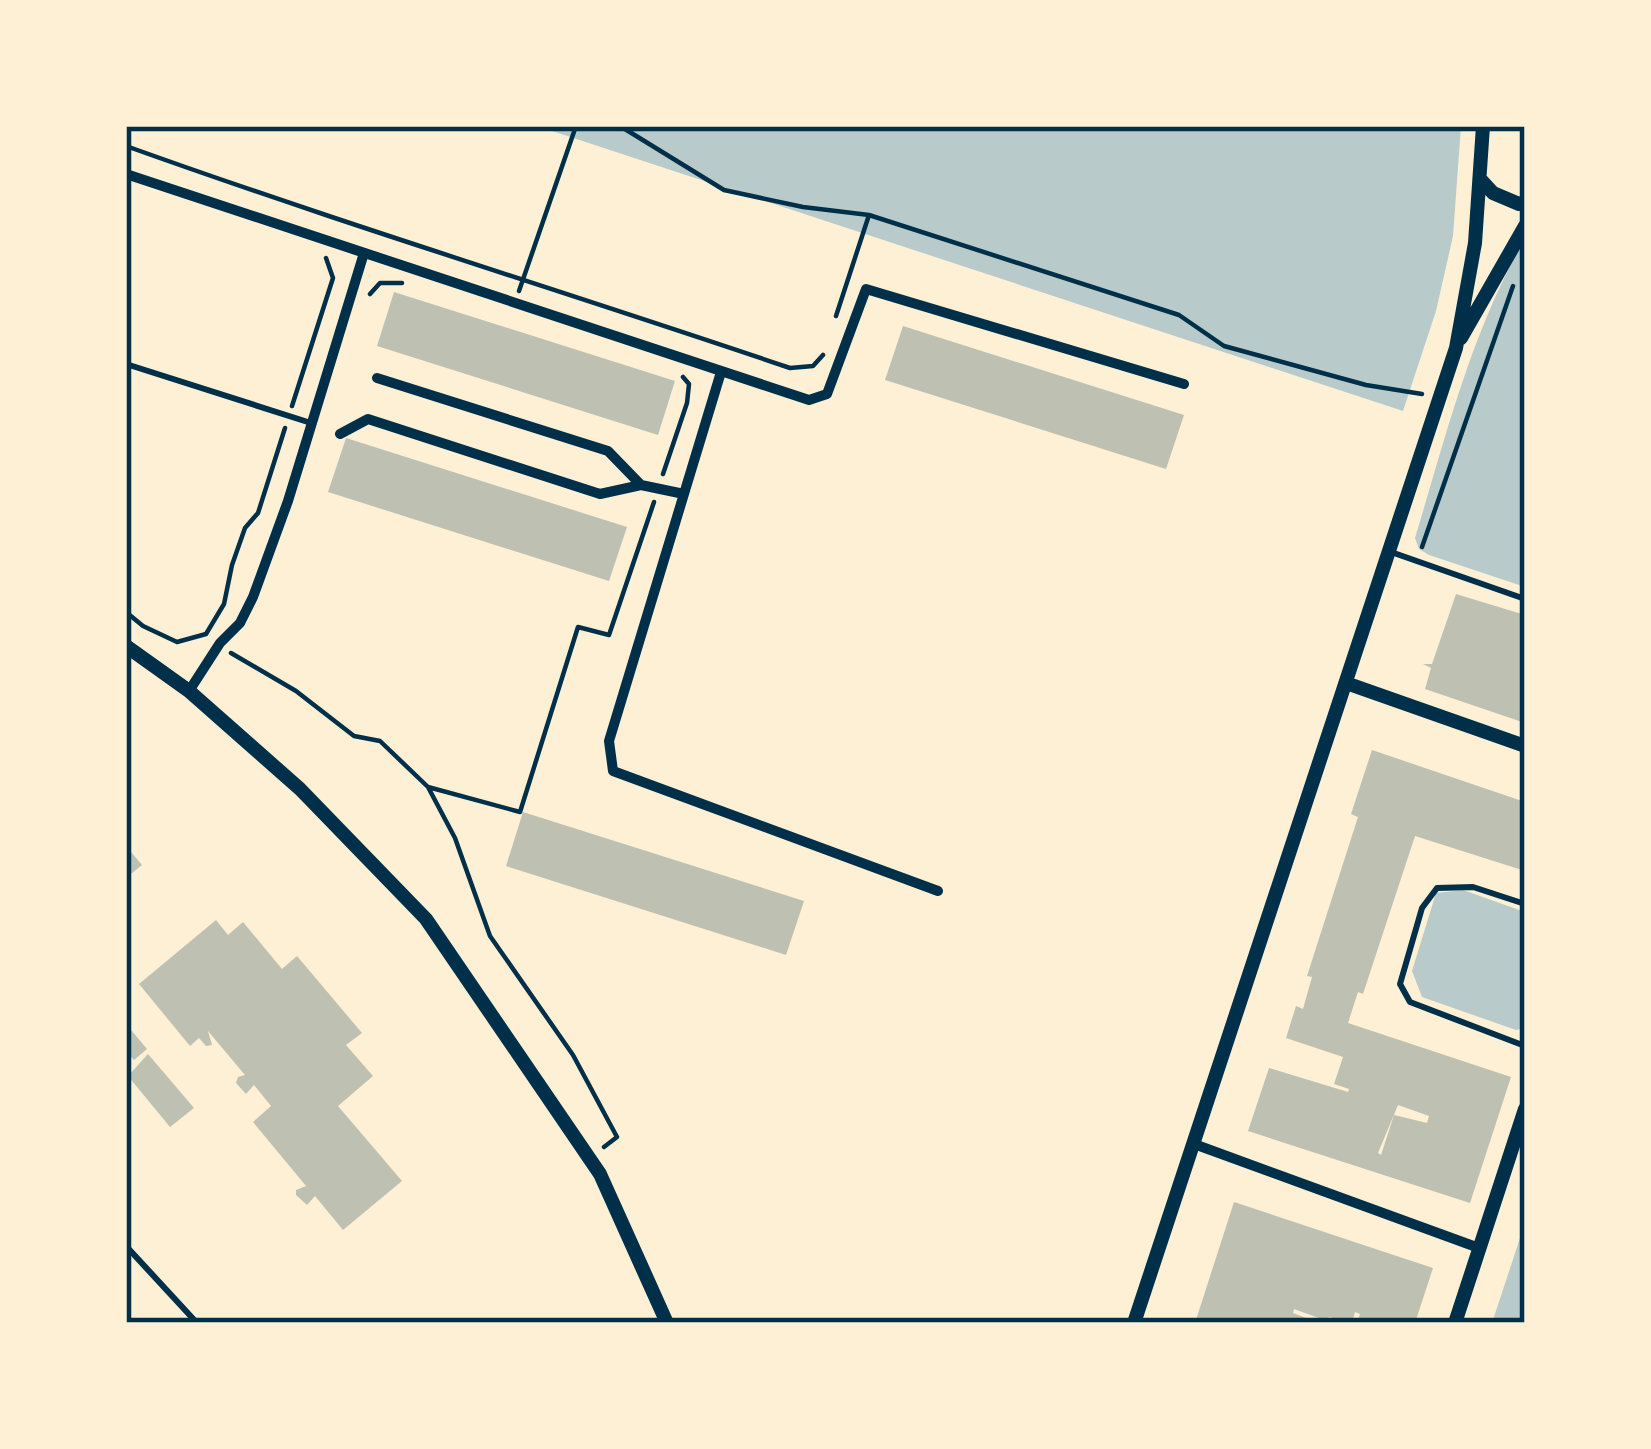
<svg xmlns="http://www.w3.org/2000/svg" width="1651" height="1449" font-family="'PT Sans',sans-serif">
<rect width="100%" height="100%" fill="#fdf0d5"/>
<path fill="#b9caca" d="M 537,126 L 1461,126 L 1453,236 L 1436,311 L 1403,411 Z
M 1525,239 L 1525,587 L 1429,555 L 1419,549 L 1415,538 C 1446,436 1471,332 1525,239 Z
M 1463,890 L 1525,912 L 1525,1028 L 1516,1030 L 1422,997 L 1412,971 L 1436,893 Z
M 1525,1223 L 1525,1323 L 1492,1323 Z"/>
<path fill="#bec0b2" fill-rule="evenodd" d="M 394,292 L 675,381 L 658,435 L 377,346 Z
M 903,326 L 1184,415 L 1166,469 L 885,380 Z
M 346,438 L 627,527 L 609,581 L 328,492 Z
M 1456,594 L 1525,615 L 1525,723 L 1425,689 L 1431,668 L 1423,664 L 1432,664 Z
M 1372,750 L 1525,802 L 1525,871 L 1415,836 L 1363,994 L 1358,992 L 1348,1023 L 1511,1077 L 1470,1203 L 1248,1131 L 1269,1068 L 1348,1092 L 1349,1089 L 1334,1084 L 1343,1057 L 1286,1038 L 1296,1006 L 1303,1009 L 1312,977 L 1307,976 L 1358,817 L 1351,814 ZM 1398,1105 L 1429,1116 L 1427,1123 L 1394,1115 L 1381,1155 L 1378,1153 Z
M 523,812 L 804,901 L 786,955 L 506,866 Z
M 126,846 L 142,865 L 126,878 Z
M 216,920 L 228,935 L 243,922 L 282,969 L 297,956 L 362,1033 L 346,1045 L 373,1076 L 338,1106 L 402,1181 L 343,1230 L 315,1196 L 307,1205 L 296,1195 L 296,1190 L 306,1186 L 253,1122 L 271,1106 L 254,1085 L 246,1094 L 236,1083 L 238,1077 L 245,1075 L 208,1031 L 212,1045 L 206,1046 L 199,1038 L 190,1046 L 139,984 Z
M 126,1024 L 147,1049 L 134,1060 L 126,1051 Z
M 148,1054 L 194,1108 L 170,1127 L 128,1076 Z
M 1234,1202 L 1433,1268 L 1415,1323 L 1357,1323 L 1360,1314 L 1355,1312 L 1352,1323 L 1329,1317 L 1327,1321 L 1294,1309 L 1293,1313 L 1319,1323 L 1195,1323 Z"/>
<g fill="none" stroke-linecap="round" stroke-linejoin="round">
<path stroke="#003049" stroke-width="4.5" d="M 620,126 L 724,190 L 803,207 L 869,215 L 1179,315 L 1224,346 L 1366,385 L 1422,394
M 126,146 C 346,225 569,293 790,368 L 813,366 L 823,355
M 519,291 L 576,126
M 370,294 L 380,283 L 402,283
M 836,316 L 869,215
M 292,406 L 333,278 L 326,258
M 663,474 L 687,403 L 689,384 L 683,377
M 1422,547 L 1513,286
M 126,612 L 143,626 L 177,642 L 206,634 L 224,604 L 232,565 L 245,528 L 258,513 L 285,428
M 231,653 L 296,691 L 354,736 L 380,741 L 428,787 L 455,838 L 490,936 L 573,1055 L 617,1137 L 604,1147
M 428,787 L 520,812 L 578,627 L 609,635 L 654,502"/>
<path stroke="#003049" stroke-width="6" d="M 126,364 L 311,423
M 1391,552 L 1525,599
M 1525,904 L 1473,887 L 1437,888 L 1422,908 L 1400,984 L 1410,1002 L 1525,1046
M 126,1246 L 197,1323"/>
<path stroke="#003049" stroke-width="10" d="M 126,174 L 809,400 L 827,394 L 866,289 L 1184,384
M 721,372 L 609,741 L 613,771 L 938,891
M 377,378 L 608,451 L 641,485 L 684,494
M 340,434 L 368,419 L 600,494 L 641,485
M 189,691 L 220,643 L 240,623 L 253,597 L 288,501 L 364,253
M 1194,1144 L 1479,1248"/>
<path stroke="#003049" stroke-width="14" d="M 1481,180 L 1493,193 L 1519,204 L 1525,202
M 1461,338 L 1525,226
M 126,646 L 189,691 L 300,789 L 426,919 L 600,1174 L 667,1323
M 1346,683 L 1525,746
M 1134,1323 L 1456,348 L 1475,243 L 1483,126
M 1455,1323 L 1525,1109"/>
</g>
<rect width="1651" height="1449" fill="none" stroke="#fdf0d5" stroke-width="258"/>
<rect x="129" y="129" width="1393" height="1191" fill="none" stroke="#003049" stroke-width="4.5"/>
</svg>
